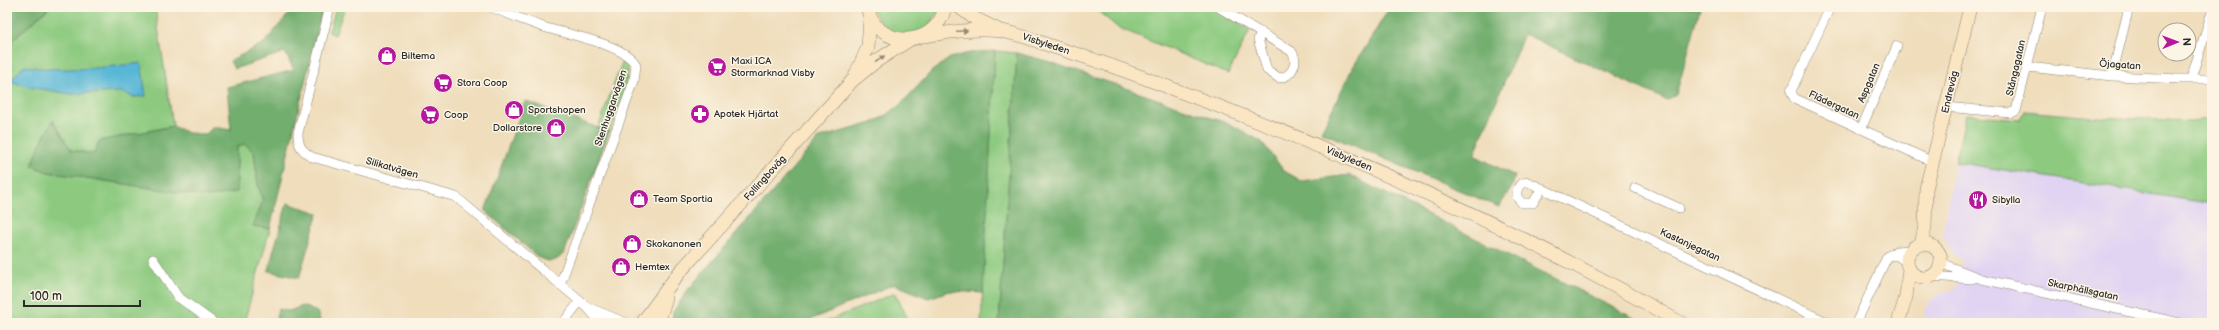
<svg xmlns="http://www.w3.org/2000/svg" width="2219" height="330" font-family="'Balsamiq Sans',sans-serif">
<rect width="100%" height="100%" fill="#fcf5e5"/>
<filter id="ink" filterUnits="userSpaceOnUse"><feTurbulence type="fractalNoise" baseFrequency=".025" numOctaves="2"/><feDisplacementMap in="SourceGraphic" scale="8" xChannelSelector="R" yChannelSelector="G"/><feConvolveMatrix kernelMatrix="1 2 1 2 8 2 1 2 1" color-interpolation-filters="sRGB"/></filter>
<filter id="wash" filterUnits="userSpaceOnUse"><feTurbulence type="fractalNoise" baseFrequency=".012" numOctaves="4" result="noise"/><feDisplacementMap in="SourceGraphic" scale="16" xChannelSelector="R" yChannelSelector="G"/><feGaussianBlur stdDeviation="0.9" result="paint"/><feColorMatrix in="noise" values="0 0 0 0 0 0 0 0 0 0 0 0 0 0 0 0 0 1.4 0 .05"/><feComposite in="paint" operator="in"/></filter>
<g filter="url(#wash)">
<rect width="100%" height="100%" fill="#efddbb"/>
<path fill="#e1d4f3" d="M 1955,162 L 2212,204 L 2212,323 L 1923,323 L 1928,302 L 1942,293 L 1956,288 L 1963,261 L 1951,251 L 1943,234 Z"/>
<path fill="#8dca80" stroke="#5c7a56" d="M 50,7 L 155,7 L 173,126 L 100,141 L 94,154 L 71,150 L 53,121 L 32,166 L 48,172 L 208,197 L 237,192 L 237,147 L 245,144 L 254,152 L 258,185 L 263,201 L 254,226 L 270,229 L 244,323 L 7,323 L 7,45 Z
M 336,7 L 345,7 L 335,35 L 329,32 Z
M 872,7 L 940,7 L 938,12 L 925,30 L 898,34 L 880,23 Z
M 1093,7 L 1211,7 L 1250,30 L 1228,74 L 1117,27 Z
M 995,51 L 1017,53 L 999,323 L 981,323 Z
M 624,57 C 637,69 615,118 609,132 L 598,128 Z
M 2024,111 L 2094,117 L 2192,121 L 2212,118 L 2212,204 L 1955,162 L 1966,114 L 2020,119 Z
M 895,293 L 910,323 L 823,323 Z"/>
<path fill="#72ae6e" stroke="#4e6c4c" d="M 7,7 L 50,7 L 7,45 Z
M 304,7 L 323,7 L 270,229 L 253,226 L 263,201 L 258,185 L 254,152 L 245,144 L 237,147 L 237,192 L 208,197 L 48,172 L 32,166 L 40,144 L 53,120 L 71,150 L 94,154 L 99,141 L 173,126 L 188,133 L 206,134 L 213,127 L 231,130 L 227,87 L 294,70 L 285,52 L 234,69 L 230,61 L 264,43 L 287,16 Z
M 1390,7 L 1697,7 L 1700,9 L 1676,95 L 1666,100 L 1524,34 L 1474,155 L 1515,176 L 1512,187 L 1499,207 L 1321,132 L 1352,69 Z
M 995,51 L 983,293 L 950,291 L 928,298 L 894,284 L 803,323 L 672,323 L 673,312 L 687,291 L 819,138 L 872,123 L 887,115 L 902,103 L 932,71 L 950,58 L 969,53 Z
M 1017,53 L 1050,62 L 1232,125 L 1262,142 L 1284,171 L 1302,181 L 1349,175 L 1644,323 L 999,323 Z
M 525,101 L 609,132 L 565,251 C 558,262 551,263 539,258 L 485,211 Z
M 287,203 L 318,213 L 299,278 L 268,271 Z
M 303,306 L 317,312 L 321,323 L 275,323 L 278,309 L 289,311 Z"/>
<path fill="#59b7d7" stroke="#427181" d="M 141,63 L 146,96 L 133,97 L 121,92 L 71,94 L 29,87 L 10,81 L 24,66 C 64,72 101,68 141,63 Z"/>
</g>
<g filter="url(#ink)">
<g fill="none" stroke-linecap="round" stroke-linejoin="round">
<g stroke="#8d8473" stroke-width="10">
<path id="minor" d="M 330,7 L 298,133 C 298,146 301,150 312,157 L 456,197 L 587,307 L 601,323
M 491,7 C 508,14 526,21 543,27 C 566,34 625,44 636,65 L 634,81 L 560,285
M 1218,7 L 1291,51 C 1300,61 1292,77 1279,78 L 1267,70 L 1258,39 L 1261,32
M 1829,9 L 1791,91 L 1794,98 L 1933,162
M 2027,67 L 2112,76 L 2180,79 L 2212,79
M 2112,76 L 2129,7
M 2192,79 L 2193,72 L 2212,12
M 1946,107 L 2010,113 L 2016,111 L 2042,7
M 1861,129 L 1897,46
M 1542,188 L 1533,203 L 1522,203 L 1517,197 C 1516,188 1519,183 1528,182 L 1829,323
M 1635,188 L 1679,208
M 1890,255 L 1898,256 L 1907,263
M 153,259 L 178,297 L 214,323
M 1941,261 L 1948,266 L 1982,279 L 2180,323
M 1931,276 L 1972,279
M 590,308 L 626,323
M 563,323 L 580,301
M 1856,323 L 1887,257 L 1896,251 L 1911,250"/>
</g>
<g stroke="#8d8473" stroke-width="14">
<path id="secondary" d="M 867,7 C 876,50 936,50 945,7
M 959,7 L 974,18 L 997,29
M 924,36 C 949,32 975,28 1001,31 C 1020,34 1039,42 1057,48 C 1096,60 1135,74 1173,89 C 1348,154 1519,230 1681,323
M 855,76 L 868,47 L 870,18
M1907 261a17 17 0 1 1 34 0a17 17 0 1 1-34 0Z
M 1921,244 L 1925,227 L 1926,189 L 1970,7
M 642,323 L 678,274 L 852,81 L 875,62 L 909,40
M 658,323 L 666,299
M 1898,323 L 1906,297 L 1909,268"/>
</g>
<use href="#minor" stroke="#fff" stroke-width="9"/>
<use href="#secondary" stroke="#fbe6c4" stroke-width="13"/>
</g>
<defs><path id="oneway-solid" d="M-6-.8H1V-3.2L6.5 0L1 3.2V.8H-6Z"/></defs>
<g fill="#938878">
<use href="#oneway-solid" transform="translate(962 31) rotate(-3)"/>
<use href="#oneway-solid" transform="translate(880 59) rotate(-36)"/>
</g>
</g>
<defs>
<g id="shop-disc" transform="scale(1)"><circle r="9.5" fill="#b5179e" stroke="#fcf5e5"/><path d="M-5-2.5h2.3a2.7 3.5 0 0 1 5.4 0H5L5.5 6h-11ZM-1.5-2.5h3a1.5 2.3 0 0 0-3 0Z" fill="#fff"/></g>
<g id="supermarket-disc" transform="scale(1)"><circle r="9.5" fill="#b5179e" stroke="#fcf5e5"/><path d="M-6-5.5h2.5l.6 2H6L4.5 2H-2.5L-4.4-4H-6ZM-1.5 3.2a1.3 1.3 0 1 0 .1 0ZM3 3.2a1.3 1.3 0 1 0 .1 0Z" fill="#fff"/></g>
<g id="pharmacy-disc" transform="scale(1)"><circle r="9.5" fill="#b5179e" stroke="#fcf5e5"/><path d="M-2-6h4v4h4v4h-4v4h-4v-4h-4v-4h4Z" fill="#fff"/></g>
<g id="restaurant-disc" transform="scale(1)"><circle r="9.5" fill="#b5179e" stroke="#fcf5e5"/><path d="M-5-6h1v4h1v-4h1v4h1v-4h1v5L-1.5 .5V6h-2V.5L-5-1ZM5-6V6H3V1.5H1.5Q1.5-4 5-6Z" fill="#fff"/></g>
</defs>
<g fill-rule="evenodd">
<use href="#shop-disc" x="387" y="56"/>
<use href="#supermarket-disc" x="717" y="67"/>
<use href="#supermarket-disc" x="443" y="83"/>
<use href="#shop-disc" x="514" y="110"/>
<use href="#pharmacy-disc" x="700" y="114"/>
<use href="#supermarket-disc" x="430" y="115"/>
<use href="#shop-disc" x="556" y="128"/>
<use href="#shop-disc" x="639" y="199"/>
<use href="#restaurant-disc" x="1978" y="200"/>
<use href="#shop-disc" x="632" y="244"/>
<use href="#shop-disc" x="621" y="267"/>
</g>
<g text-anchor="middle" dominant-baseline="central" stroke-width="3" stroke-linejoin="round" paint-order="stroke">
<g font-size="10" fill="#2b2b2b" stroke="#fcf5e5">
<text transform="translate(1046 44) rotate(18)">Visbyleden</text>
<text transform="translate(2120 65) rotate(4)">Öjagatan</text>
<text transform="translate(2016 68) rotate(-77)">Stångagatan</text>
<text transform="translate(1869 83) rotate(-67)">Aspgatan</text>
<text transform="translate(1950 92) rotate(-77)">Endreväg</text>
<text transform="translate(1834 105) rotate(25)">Flädergatan</text>
<text transform="translate(611 108) rotate(-71)">Stenhuggarvägen</text>
<text transform="translate(1349 159) rotate(23)">Visbyleden</text>
<text transform="translate(392 168) rotate(16)">Silikatvägen</text>
<text transform="translate(765 178) rotate(-48)">Follingboväg</text>
<text transform="translate(1690 245) rotate(25)">Kastanjegatan</text>
<text transform="translate(2083 290) rotate(12)">Skarphällsgatan</text>
</g>
<g font-size="10" fill="#2b2b2b" stroke="#fcf5e5" text-anchor="start">
<text x="401" y="56">Biltema</text>
<text x="731" y="61">Maxi ICA<tspan x="731" dy="12">Stormarknad Visby</tspan></text>
<text x="457" y="83">Stora Coop</text>
<text x="528" y="110">Sportshopen</text>
<text x="714" y="114">Apotek Hjärtat</text>
<text x="444" y="115">Coop</text>
<text x="542" y="128" text-anchor="end">Dollarstore</text>
<text x="653" y="199">Team Sportia</text>
<text x="1992" y="200">Sibylla</text>
<text x="646" y="244">Skokanonen</text>
<text x="635" y="267">Hemtex</text>
</g>
</g>
<rect width="2219" height="330" fill="none" stroke="#fcf5e5" stroke-width="24"/>
<g transform="translate(2177 42) rotate(89)"><circle r="19" fill="#fcf5e5" stroke="#a8a49b"/>
<path d="M0-3L7 15L0 10L-7 15Z" fill="#b5179e"/>
<text y="-6" font-size="11" font-weight="bold" text-anchor="middle" fill="#2b2b2b">N</text>
</g>
<path d="M24 300v6h116v-6" fill="none" stroke="#2b2b2b" stroke-width="2"/>
<text x="30" y="300" font-size="12" fill="#2b2b2b" stroke="#fcf5e5" stroke-width="3" paint-order="stroke">100 m</text>
</svg>
